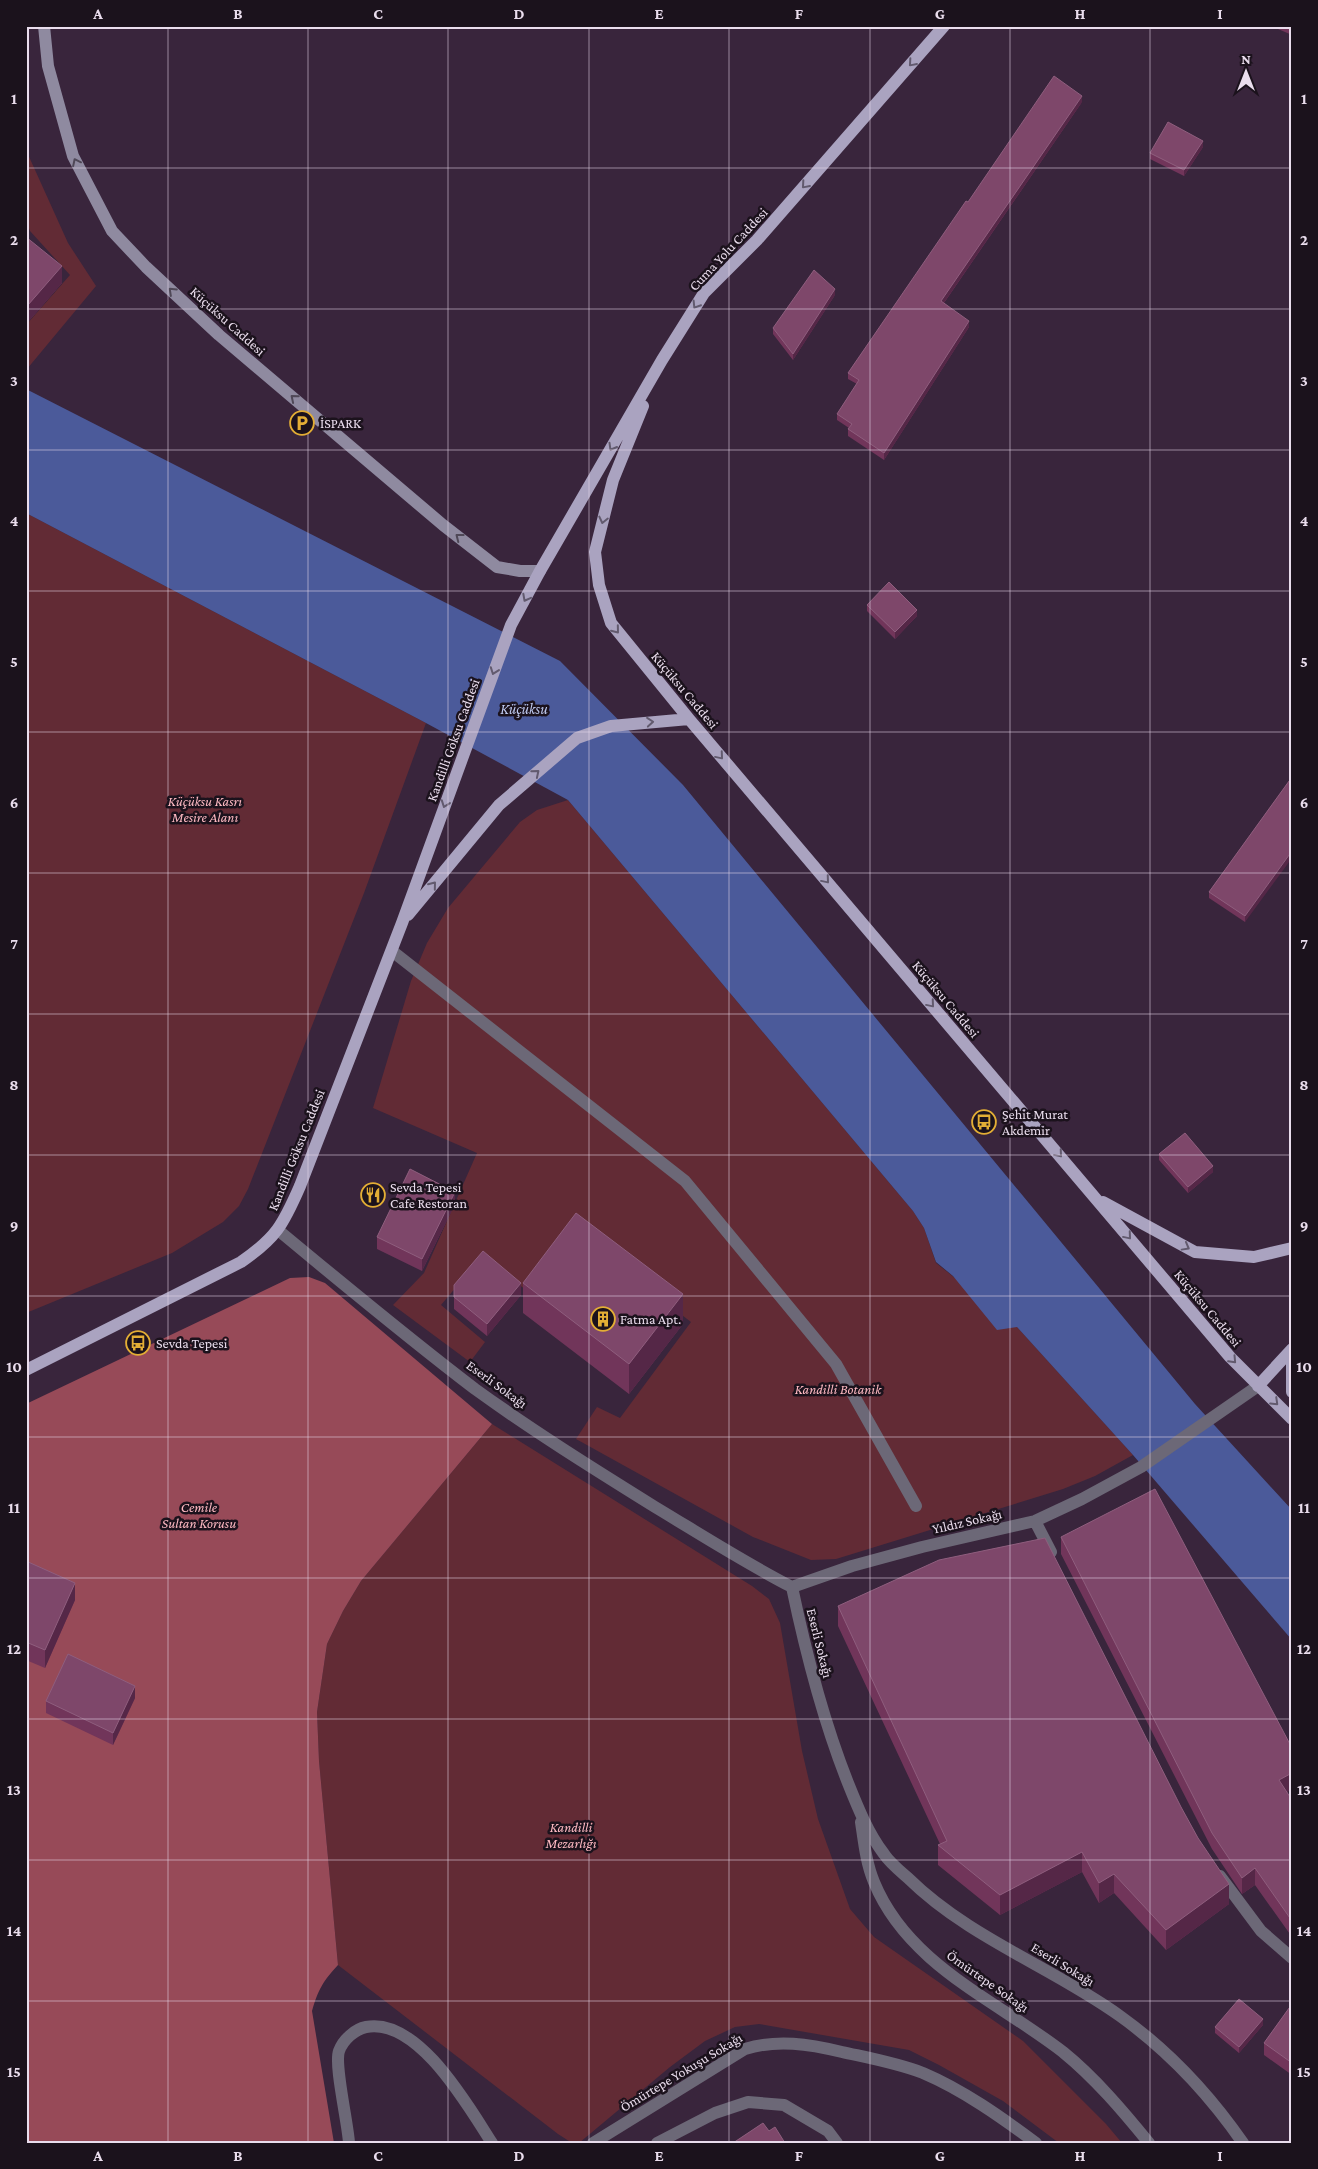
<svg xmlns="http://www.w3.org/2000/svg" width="1318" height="2169" font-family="'Crimson Pro',serif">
<rect width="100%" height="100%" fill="#39253c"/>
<path fill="#622b35" d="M 26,150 L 68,243 L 96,286 L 27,369 L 26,325 L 70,275 L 30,231 L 26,220 Z
M 26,513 L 426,723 L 364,893 L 248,1189 L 239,1206 L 223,1222 L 172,1253 L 26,1313 Z
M 568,800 L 913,1211 L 924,1228 L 936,1263 L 1017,1327 L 1133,1455 L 1095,1476 L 1063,1489 L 836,1559 L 811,1560 L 753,1537 L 576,1439 L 597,1407 L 620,1418 L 691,1322 L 576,1234 L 529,1293 L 484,1254 L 441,1305 L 485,1342 L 470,1362 L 393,1305 L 424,1273 L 477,1153 L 373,1108 L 411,981 L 427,943 L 448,908 L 520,822 L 537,810 Z
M 492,1424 L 752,1586 L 769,1599 L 780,1623 L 802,1751 L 818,1819 L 850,1909 L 874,1937 L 1023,2041 L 1106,2124 L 1122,2143 L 1059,2143 L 1003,2101 L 939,2065 L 909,2050 L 759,2024 L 735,2027 L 705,2041 L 670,2067 L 579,2143 L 572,2143 L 558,2134 L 338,1965 L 319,1761 L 317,1712 L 327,1644 L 343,1611 L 361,1581 Z"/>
<path fill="#974a58" d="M 309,1277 L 325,1283 L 492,1424 L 361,1581 L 343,1611 L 327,1644 L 317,1712 L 319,1761 L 338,1965 C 323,1981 318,1990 312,2011 L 334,2143 L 26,2143 L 26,1404 L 290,1278 Z"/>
<path fill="#4b5a9a" d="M 26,389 L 560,661 L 683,785 L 1195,1404 L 1292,1510 L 1292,1640 L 1133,1455 L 1017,1327 L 997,1330 L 953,1276 L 936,1262 L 924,1228 L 913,1211 L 568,800 L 426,723 L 26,513 Z"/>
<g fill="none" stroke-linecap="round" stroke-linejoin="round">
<path stroke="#6c6877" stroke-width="12" d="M 392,951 L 685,1181 L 836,1364 L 916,1506
M 278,1230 C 343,1284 408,1338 475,1389 C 533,1431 594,1469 655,1507 C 700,1534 745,1563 792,1587 C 806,1654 823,1720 848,1783 C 858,1808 868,1833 884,1854 C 890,1863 900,1871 908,1878 C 969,1938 1052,1967 1120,2016 C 1169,2051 1209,2094 1243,2143
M 1035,1521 L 1051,1552
M 792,1587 L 852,1566 L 922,1547 L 1035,1521 L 1082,1499 L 1141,1467 L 1258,1386
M 861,1822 C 864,1842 866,1863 874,1882 C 908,1965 996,2000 1063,2052 C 1095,2078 1123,2111 1149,2143
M 1220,1876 L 1261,1931 L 1292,1958
M 349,2143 C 348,2123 334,2065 339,2051 C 343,2040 355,2029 366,2027 C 418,2017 468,2106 492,2143
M 593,2143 L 745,2049 C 777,2039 809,2044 842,2052 C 869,2058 897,2063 923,2073 C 963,2090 1001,2117 1036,2143
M 657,2143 L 715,2113 L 748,2102 L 784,2105 L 828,2131 L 837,2143"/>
<path stroke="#8f8aa0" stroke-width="12" d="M 44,26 L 48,66 L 73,156 L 112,231 L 146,267 L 219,335 L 443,525 L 497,567 L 520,571 L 540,571"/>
<path stroke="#aaa3c0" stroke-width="12" d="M 643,406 L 613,480 L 595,552 L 599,585 L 611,623 L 689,719 L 1230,1357 L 1292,1419
M 408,915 L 499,805 L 577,738 L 611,726 L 689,719
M 1103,1202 L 1195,1252 L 1254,1257 L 1292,1248
M 1292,1362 L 1292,1392
M 26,1370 L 241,1262 C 276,1238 283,1225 300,1186 L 402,923 L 511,625 L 540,571 L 662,360 L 704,293 L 757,240 L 944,26
M 1258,1386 L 1292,1349"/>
</g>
<path fill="#71355a" d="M 1271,26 L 1292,26 L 1292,35 Z
M 1082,102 L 944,303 L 969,327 L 884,460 L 848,436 L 848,429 L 849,428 L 837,420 L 837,414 L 857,384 L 848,379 L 848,373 L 968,202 Z
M 1203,147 L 1184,176 L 1150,159 L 1150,153 Z
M 26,237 L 62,283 L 28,322 L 26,321 Z
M 835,295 L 793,360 L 773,334 L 773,328 Z
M 867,605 L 917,616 L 895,639 L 867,611 Z
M 1292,777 L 1245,922 L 1209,898 L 1209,892 Z
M 1159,1154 L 1213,1172 L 1188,1193 L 1159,1160 Z
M 455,1204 L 422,1271 L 377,1249 L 377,1237 Z
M 523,1283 L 683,1324 L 629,1394 L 523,1313 Z
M 454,1285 L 521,1295 L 487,1336 L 454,1309 Z
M 1061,1537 L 1292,1748 L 1292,1789 L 1287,1792 L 1292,1800 L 1292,1937 L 1255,1885 L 1242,1894 L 1212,1849 L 1061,1554 Z
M 26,1561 L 75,1600 L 45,1668 L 26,1660 Z
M 838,1606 L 1229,1904 L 1166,1950 L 1114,1893 L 1099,1903 L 1082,1872 L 1000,1915 L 938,1865 L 938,1845 L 940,1844 L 838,1626 Z
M 135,1698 L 113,1745 L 46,1713 L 46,1701 Z
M 1292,2004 L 1292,2075 L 1264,2055 L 1264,2043 Z
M 1263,2025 L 1239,2053 L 1215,2033 L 1215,2027 Z"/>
<path fill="#552747" d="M 1082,96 L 1082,102 L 941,307 L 941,301 Z
M 1203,141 L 1203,147 L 1184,176 L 1184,170 Z
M 62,266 L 62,283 L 28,322 L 28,305 Z
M 835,289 L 835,295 L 793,360 L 793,354 Z
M 969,321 L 969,327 L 884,460 L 884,453 Z
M 917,610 L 917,616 L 895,639 L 895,632 Z
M 1292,851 L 1292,858 L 1245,922 L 1245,916 Z
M 1213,1166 L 1213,1172 L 1188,1193 L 1188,1187 Z
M 455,1192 L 455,1204 L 422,1271 L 422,1259 Z
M 521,1283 L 521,1295 L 487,1336 L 487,1324 Z
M 683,1294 L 683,1324 L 629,1394 L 629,1364 Z
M 75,1583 L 75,1600 L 45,1668 L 45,1650 Z
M 135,1686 L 135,1698 L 113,1745 L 113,1733 Z
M 1292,1773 L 1292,1789 L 1279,1796 L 1279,1780 Z
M 1082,1852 L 1082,1872 L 1000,1915 L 1000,1895 Z
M 1255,1868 L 1255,1885 L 1242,1894 L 1242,1878 Z
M 1114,1874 L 1114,1893 L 1099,1903 L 1099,1883 Z
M 1229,1884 L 1229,1904 L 1166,1950 L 1166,1930 Z
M 1263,2019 L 1263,2025 L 1239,2053 L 1239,2047 Z"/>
<path fill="#7e476a" stroke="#8f5e7e" d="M 1054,76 L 1082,96 L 941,301 L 969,321 L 884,453 L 848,429 L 852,424 L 837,414 L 859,380 L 848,373 L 966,201 L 968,202 Z
M 1168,122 L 1203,141 L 1184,170 L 1150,153 Z
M 26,237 L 62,266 L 28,305 L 26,303 Z
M 814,270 L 835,289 L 793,354 L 773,328 Z
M 889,582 L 917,610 L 895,632 L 867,605 Z
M 1292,777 L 1292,851 L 1245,916 L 1209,892 Z
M 1185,1133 L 1213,1166 L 1188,1187 L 1159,1154 Z
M 410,1169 L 455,1192 L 422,1259 L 377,1237 Z
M 576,1213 L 683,1294 L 629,1364 L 523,1283 Z
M 483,1251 L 521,1283 L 487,1324 L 454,1297 L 454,1285 Z
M 1155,1489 L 1292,1748 L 1292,1773 L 1279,1780 L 1292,1800 L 1292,1921 L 1255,1868 L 1242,1878 L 1212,1833 L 1061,1537 Z
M 1045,1538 L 1181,1807 L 1198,1838 L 1229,1884 L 1166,1930 L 1114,1874 L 1099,1883 L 1082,1852 L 1000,1895 L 938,1845 L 947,1841 L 838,1606 L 939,1560 Z
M 26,1561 L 75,1583 L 45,1650 L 26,1642 Z
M 68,1654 L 135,1686 L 113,1733 L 46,1701 Z
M 1239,1999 L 1263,2019 L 1239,2047 L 1215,2027 Z
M 1292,2004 L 1292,2063 L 1264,2043 Z
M 763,2123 L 769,2131 L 775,2127 L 785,2143 L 733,2143 Z"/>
<defs><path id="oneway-chevron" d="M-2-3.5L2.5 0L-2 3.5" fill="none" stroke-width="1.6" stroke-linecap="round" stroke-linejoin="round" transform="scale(1.25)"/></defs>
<g stroke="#625a6e">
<use href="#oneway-chevron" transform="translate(912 63) rotate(131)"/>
<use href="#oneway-chevron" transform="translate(805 185) rotate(131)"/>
<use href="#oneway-chevron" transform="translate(696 305) rotate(122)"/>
<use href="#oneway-chevron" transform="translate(612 447) rotate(120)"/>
<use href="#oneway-chevron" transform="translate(603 520) rotate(103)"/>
<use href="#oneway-chevron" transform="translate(526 598) rotate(118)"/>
<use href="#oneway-chevron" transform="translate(616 630) rotate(51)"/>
<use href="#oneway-chevron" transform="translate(494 671) rotate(110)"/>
<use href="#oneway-chevron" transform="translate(650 722) rotate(-5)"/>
<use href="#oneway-chevron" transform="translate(720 756) rotate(50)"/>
<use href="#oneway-chevron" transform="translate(536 773) rotate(-40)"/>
<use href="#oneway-chevron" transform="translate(445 804) rotate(110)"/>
<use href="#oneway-chevron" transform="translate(826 880) rotate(50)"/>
<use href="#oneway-chevron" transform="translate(433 885) rotate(-51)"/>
<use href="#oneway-chevron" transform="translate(931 1004) rotate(50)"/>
<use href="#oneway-chevron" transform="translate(1059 1154) rotate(50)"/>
<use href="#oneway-chevron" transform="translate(1128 1236) rotate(50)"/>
<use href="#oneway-chevron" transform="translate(1186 1247) rotate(29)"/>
<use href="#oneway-chevron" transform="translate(1233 1360) rotate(47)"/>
<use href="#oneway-chevron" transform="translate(1275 1402) rotate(44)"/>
</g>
<g stroke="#4f4857">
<use href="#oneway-chevron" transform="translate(76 162) rotate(-116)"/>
<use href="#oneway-chevron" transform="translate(172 291) rotate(-137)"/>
<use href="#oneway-chevron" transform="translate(294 398) rotate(-140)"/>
<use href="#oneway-chevron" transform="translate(459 537) rotate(-142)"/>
</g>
<path fill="none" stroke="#eadded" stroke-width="1" stroke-opacity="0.55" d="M 168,26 L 168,2143M 308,26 L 308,2143M 448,26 L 448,2143M 589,26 L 589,2143M 729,26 L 729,2143M 870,26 L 870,2143M 1010,26 L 1010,2143M 1150,26 L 1150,2143M 26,168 L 1292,168M 26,309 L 1292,309M 26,450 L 1292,450M 26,591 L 1292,591M 26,732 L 1292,732M 26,873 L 1292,873M 26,1014 L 1292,1014M 26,1155 L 1292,1155M 26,1296 L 1292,1296M 26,1437 L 1292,1437M 26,1578 L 1292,1578M 26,1719 L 1292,1719M 26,1860 L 1292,1860M 26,2001 L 1292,2001"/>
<defs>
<g id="parking-ring" transform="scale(1.25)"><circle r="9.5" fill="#1b121c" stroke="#e3ae35" stroke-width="1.5"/><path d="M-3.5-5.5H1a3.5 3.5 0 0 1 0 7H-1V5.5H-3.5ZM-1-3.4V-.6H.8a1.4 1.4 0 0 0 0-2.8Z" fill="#e3ae35"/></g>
<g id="bus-ring" transform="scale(1.25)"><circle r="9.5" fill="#1b121c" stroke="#e3ae35" stroke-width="1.5"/><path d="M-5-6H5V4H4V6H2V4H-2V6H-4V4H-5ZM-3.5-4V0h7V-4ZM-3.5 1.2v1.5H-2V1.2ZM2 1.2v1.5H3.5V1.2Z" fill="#e3ae35"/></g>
<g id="restaurant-ring" transform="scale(1.25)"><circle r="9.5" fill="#1b121c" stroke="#e3ae35" stroke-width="1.5"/><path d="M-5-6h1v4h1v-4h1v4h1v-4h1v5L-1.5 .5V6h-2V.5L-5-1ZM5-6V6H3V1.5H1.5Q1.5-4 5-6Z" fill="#e3ae35"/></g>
<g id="building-ring" transform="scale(1.25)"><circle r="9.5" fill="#1b121c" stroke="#e3ae35" stroke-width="1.5"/><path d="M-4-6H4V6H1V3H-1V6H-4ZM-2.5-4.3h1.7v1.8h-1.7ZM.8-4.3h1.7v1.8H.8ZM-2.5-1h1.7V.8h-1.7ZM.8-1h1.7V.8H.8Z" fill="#e3ae35"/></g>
</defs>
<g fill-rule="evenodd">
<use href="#parking-ring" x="302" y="423"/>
<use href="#bus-ring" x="984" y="1122"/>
<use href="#restaurant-ring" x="373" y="1195"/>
<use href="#building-ring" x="603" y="1319"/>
<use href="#bus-ring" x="138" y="1343"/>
</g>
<g text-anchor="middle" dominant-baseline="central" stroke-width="5" stroke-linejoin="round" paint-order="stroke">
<g font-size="14" fill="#eadded" stroke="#1b121c">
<text transform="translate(728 249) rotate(-47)">Cuma Yolu Caddesi</text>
<text transform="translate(228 321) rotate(42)">Küçüksu Caddesi</text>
<text transform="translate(685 690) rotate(50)">Küçüksu Caddesi</text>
<text transform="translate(453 740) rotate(-70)">Kandilli Göksu Caddesi</text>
<text transform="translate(946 999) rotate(50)">Küçüksu Caddesi</text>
<text transform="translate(296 1150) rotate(-68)">Kandilli Göksu Caddesi</text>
<text transform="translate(1208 1308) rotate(50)">Küçüksu Caddesi</text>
<text transform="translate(497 1384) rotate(36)">Eserli Sokağı</text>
<text transform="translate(967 1521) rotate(-13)">Yıldız Sokağı</text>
<text transform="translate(820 1643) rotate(76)">Eserli Sokağı</text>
<text transform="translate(1063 1964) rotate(31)">Eserli Sokağı</text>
<text transform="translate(988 1981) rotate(35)">Ömürtepe Sokağı</text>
<text transform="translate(681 2072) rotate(-31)">Ömürtepe Yokuşu Sokağı</text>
</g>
<g font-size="14" fill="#eadded" stroke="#1b121c" text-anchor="start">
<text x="320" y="423">İSPARK</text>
<text x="1002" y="1114">Şehit Murat<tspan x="1002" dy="16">Akdemir</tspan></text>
<text x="390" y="1187">Sevda Tepesi<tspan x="390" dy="16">Cafe Restoran</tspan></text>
<text x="620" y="1319">Fatma Apt.</text>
<text x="156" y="1343">Sevda Tepesi</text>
</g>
<g font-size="14" font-style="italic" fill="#feb9c2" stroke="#1b121c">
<text x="205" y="801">Küçüksu Kasrı<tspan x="205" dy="16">Mesire Alanı</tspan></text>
<text x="838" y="1389">Kandilli Botanik</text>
<text x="199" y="1507">Cemile<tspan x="199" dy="16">Sultan Korusu</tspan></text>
<text x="571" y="1827">Kandilli<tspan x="571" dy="16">Mezarlığı</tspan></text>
</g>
<g font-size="15" font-style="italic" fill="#bfcaf0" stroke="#1b121c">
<text x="524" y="709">Küçüksu</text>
</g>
</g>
<rect width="1318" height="2169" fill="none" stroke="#1b121c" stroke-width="55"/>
<g transform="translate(1246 72)" stroke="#1b121c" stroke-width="4" paint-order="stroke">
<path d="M0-4L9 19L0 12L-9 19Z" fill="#eadded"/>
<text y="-8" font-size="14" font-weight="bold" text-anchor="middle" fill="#eadded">N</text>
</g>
<rect x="28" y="28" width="1262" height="2114" fill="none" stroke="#eadded" stroke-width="2"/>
<g font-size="16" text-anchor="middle" font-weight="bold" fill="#eadded">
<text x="98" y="19">A</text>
<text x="238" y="19">B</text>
<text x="378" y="19">C</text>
<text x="519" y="19">D</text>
<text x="659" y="19">E</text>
<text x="799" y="19">F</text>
<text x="940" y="19">G</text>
<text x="1080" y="19">H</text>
<text x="1220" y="19">I</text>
<text x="14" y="104">1</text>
<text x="1304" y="104">1</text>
<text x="14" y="245">2</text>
<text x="1304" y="245">2</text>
<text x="14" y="386">3</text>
<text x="1304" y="386">3</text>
<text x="14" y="526">4</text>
<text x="1304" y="526">4</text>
<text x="14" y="667">5</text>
<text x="1304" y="667">5</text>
<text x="14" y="808">6</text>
<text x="1304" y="808">6</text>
<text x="14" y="949">7</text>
<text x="1304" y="949">7</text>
<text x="14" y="1090">8</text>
<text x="1304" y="1090">8</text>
<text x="14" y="1231">9</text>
<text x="1304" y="1231">9</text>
<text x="14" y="1372">10</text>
<text x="1304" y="1372">10</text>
<text x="14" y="1513">11</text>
<text x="1304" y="1513">11</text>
<text x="14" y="1654">12</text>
<text x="1304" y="1654">12</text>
<text x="14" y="1795">13</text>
<text x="1304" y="1795">13</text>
<text x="14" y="1936">14</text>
<text x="1304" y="1936">14</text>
<text x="14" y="2077">15</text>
<text x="1304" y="2077">15</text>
<text x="98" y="2161">A</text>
<text x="238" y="2161">B</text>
<text x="378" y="2161">C</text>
<text x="519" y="2161">D</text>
<text x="659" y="2161">E</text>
<text x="799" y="2161">F</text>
<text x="940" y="2161">G</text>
<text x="1080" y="2161">H</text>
<text x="1220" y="2161">I</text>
</g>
</svg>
